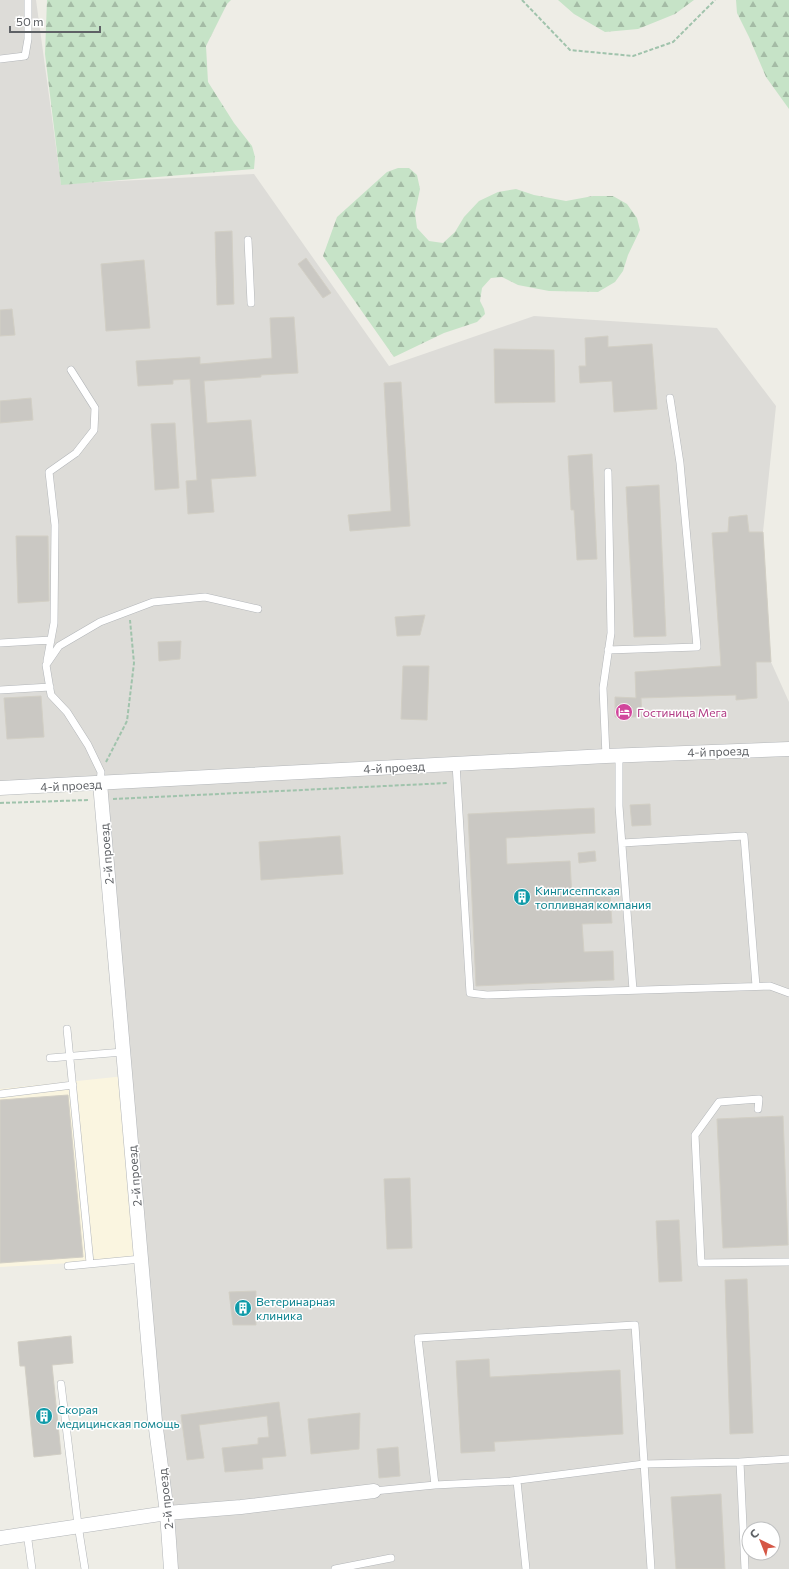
<svg xmlns="http://www.w3.org/2000/svg" width="789" height="1569" font-family="Commissioner,sans-serif">
<defs>
<pattern id="forest-firs" width="22" height="20" patternUnits="userSpaceOnUse"><rect width="22" height="20" fill="#c6e3c7"/><path d="M5 1l3.5 6h-7zM16 11l3.5 6h-7z" fill="#a4bba5"/></pattern>
</defs>
<rect width="100%" height="100%" fill="#eeede6"/>
<path fill="#faf5e0" d="M 125,1076 L 141,1259 L 0,1267 L 0,1089 Z"/>
<path fill="#dddcd8" fill-rule="evenodd" d="M 0,0 L 36,0 L 61,184 L 254,174 L 389,366 L 534,316 L 717,328 L 776,406 L 763,532 L 771,662 L 789,702 L 789,1569 L 171,1569 L 100,784 L 0,788 ZM 749,1529 L 773,1529 L 773,1553 L 749,1553 Z"/>
<path fill="url(#forest-firs)" d="M 47,0 L 231,0 L 227,4 L 206,46 L 208,82 L 234,123 L 252,146 L 255,157 L 254,169 L 61,185 L 45,54 Z
M 558,0 L 694,0 L 675,14 L 638,29 L 605,32 L 574,14 Z
M 736,0 L 789,0 L 789,109 L 766,77 L 749,37 L 737,13 Z
M 398,168 L 409,168 L 417,175 L 420,189 L 415,213 L 417,228 L 429,241 L 443,243 L 455,232 L 464,217 L 479,201 L 498,192 L 516,189 L 534,195 L 566,201 L 593,196 L 613,196 L 627,204 L 637,218 L 640,230 L 628,255 L 623,271 L 615,282 L 598,292 L 549,291 L 518,285 L 502,277 L 491,278 L 482,288 L 480,301 L 484,309 L 485,314 L 477,322 L 444,333 L 394,357 L 323,256 L 337,217 L 387,172 Z"/>
<path fill="#cac8c3" stroke="#d2cfc5" d="M 232,231 L 234,304 L 217,305 L 215,232 Z
M 306,258 L 331,293 L 323,298 L 298,264 Z
M 144,260 L 150,328 L 106,331 L 101,264 Z
M 12,309 L 15,335 L 0,336 L 0,310 Z
M 294,317 L 298,373 L 261,375 L 261,377 L 204,381 L 207,423 L 251,420 L 256,476 L 211,479 L 214,512 L 188,514 L 186,481 L 197,480 L 190,379 L 173,380 L 173,384 L 138,386 L 136,361 L 200,357 L 200,364 L 272,358 L 270,318 Z
M 608,336 L 608,347 L 652,344 L 657,409 L 614,412 L 612,381 L 580,383 L 579,366 L 586,366 L 585,338 Z
M 494,349 L 554,350 L 555,402 L 495,403 Z
M 401,382 L 410,526 L 350,531 L 348,515 L 391,511 L 384,383 Z
M 31,398 L 33,420 L 0,423 L 0,401 Z
M 175,423 L 179,488 L 155,490 L 151,424 Z
M 592,454 L 597,559 L 577,560 L 574,510 L 571,510 L 568,456 Z
M 659,485 L 666,636 L 634,637 L 626,487 Z
M 747,515 L 749,532 L 763,532 L 771,662 L 756,662 L 757,698 L 736,700 L 736,695 L 641,698 L 642,717 L 615,717 L 615,697 L 636,698 L 635,672 L 721,666 L 712,533 L 728,532 L 729,517 Z
M 16,536 L 48,536 L 49,601 L 18,603 Z
M 425,615 L 420,635 L 397,636 L 395,617 Z
M 181,641 L 180,659 L 159,661 L 158,642 Z
M 403,666 L 429,666 L 427,720 L 401,719 Z
M 41,696 L 44,737 L 7,739 L 4,698 Z
M 650,804 L 651,825 L 632,826 L 630,805 Z
M 594,808 L 595,833 L 506,838 L 507,864 L 570,861 L 572,898 L 610,896 L 612,923 L 582,924 L 584,952 L 613,951 L 614,980 L 476,986 L 468,814 Z
M 340,836 L 343,874 L 261,880 L 259,842 Z
M 595,851 L 596,861 L 579,863 L 578,853 Z
M 68,1095 L 83,1257 L 0,1263 L 0,1100 Z
M 783,1116 L 788,1245 L 723,1248 L 717,1119 Z
M 410,1178 L 412,1248 L 387,1249 L 384,1179 Z
M 679,1220 L 682,1281 L 659,1282 L 656,1221 Z
M 747,1279 L 753,1433 L 730,1434 L 725,1280 Z
M 256,1291 L 256,1325 L 233,1325 L 229,1292 Z
M 71,1336 L 73,1363 L 52,1365 L 61,1454 L 34,1457 L 25,1366 L 20,1366 L 18,1342 Z
M 489,1359 L 490,1377 L 620,1370 L 623,1434 L 494,1442 L 495,1451 L 461,1453 L 456,1361 Z
M 279,1402 L 286,1456 L 262,1458 L 263,1469 L 225,1472 L 222,1448 L 258,1444 L 258,1438 L 269,1437 L 267,1416 L 199,1425 L 204,1458 L 187,1460 L 181,1415 Z
M 360,1413 L 359,1449 L 311,1454 L 308,1419 Z
M 398,1447 L 400,1476 L 379,1478 L 377,1449 Z
M 721,1494 L 725,1569 L 676,1569 L 671,1497 Z"/>
<g fill="none" stroke-linecap="round" stroke-linejoin="round">
<g stroke="#b3b6b9" stroke-width="8">
<path id="service" d="M 0,59 L 25,56 L 28,39 L 28,0
M 248,240 L 251,303
M 0,643 L 51,640
M 608,650 L 697,647 L 680,463 L 670,398
M 47,661 L 54,623 L 55,525 L 49,472 L 76,453 L 94,430 L 95,408 L 71,370
M 0,690 L 50,687
M 619,755 L 619,806 L 633,990
M 606,756 L 603,688 L 611,633 L 608,472
M 456,764 L 470,993 L 487,995 L 770,986 L 789,993
M 100,783 L 101,772 L 88,745 L 67,712 L 51,695 L 46,665 L 59,646 L 100,622 L 153,602 L 205,597 L 258,609
M 622,843 L 744,836 L 756,986
M 67,1029 L 90,1263
M 50,1058 L 123,1052
M 0,1094 L 73,1085
M 758,1109 L 759,1099 L 719,1102 L 695,1135 L 701,1263 L 789,1262
M 68,1266 L 141,1259
M 61,1384 L 78,1525 L 85,1569
M 740,1462 L 789,1459
M 511,1481 L 644,1464 L 740,1462 L 745,1569
M 435,1485 L 418,1338 L 635,1325 L 651,1569
M 374,1491 L 435,1485 L 517,1481 L 526,1569
M 27,1533 L 32,1569
M 335,1569 L 391,1558"/>
</g>
<g stroke="#b3b6b9" stroke-width="15">
<path id="minor" d="M 100,783 L 155,1421 L 167,1513 L 171,1569
M 0,788 L 606,756 L 789,749
M 0,1538 L 167,1513 L 241,1507 L 374,1491"/>
</g>
<path stroke="#a0c3ac" stroke-width="2" stroke-dasharray="4 2" stroke-linecap="butt" d="M 522,0 L 570,50 L 633,56 L 673,42 L 715,0
M 106,762 L 127,721 L 134,663 L 130,620
M 113,799 L 448,783
M 0,803 L 89,800"/>
<use href="#service" stroke="#fff" stroke-width="7"/>
<use href="#minor" stroke="#fff" stroke-width="14"/>
</g>
<defs>
<g id="hotel-disc" transform="scale(0.9)"><circle r="9.5" fill="#d1479c" stroke="#fff"/><path d="M-6-4.5h1.5V1H6V5H4.5V3h-9V5H-6ZM-4 0a1.8 1.8 0 1 1 3.6 0ZM.5 0V-2.5h3Q6-2.5 6 0Z" fill="#fff"/></g>
<g id="building-disc" transform="scale(0.9)"><circle r="9.5" fill="#0f9aa8" stroke="#fff"/><path d="M-4-6H4V6H1V3H-1V6H-4ZM-2.5-4.3h1.7v1.8h-1.7ZM.8-4.3h1.7v1.8H.8ZM-2.5-1h1.7V.8h-1.7ZM.8-1h1.7V.8H.8Z" fill="#fff"/></g>
</defs>
<g fill-rule="evenodd">
<use href="#hotel-disc" x="624" y="712"/>
<use href="#building-disc" x="522" y="897"/>
<use href="#building-disc" x="243" y="1308"/>
<use href="#building-disc" x="44" y="1416"/>
</g>
<g text-anchor="middle" dominant-baseline="central" stroke-width="3" stroke-linejoin="round" paint-order="stroke">
<g font-size="12" fill="#b23c85" stroke="#fff" text-anchor="start">
<text x="637" y="712">Гостиница Мега</text>
</g>
<g font-size="12" fill="#5e6165" stroke="#fff">
<text transform="translate(718 751) rotate(-2)">4-й проезд</text>
<text transform="translate(394 767) rotate(-3)">4-й проезд</text>
<text transform="translate(71 785) rotate(-3)">4-й проезд</text>
<text transform="translate(106 854) rotate(-95)">2-й проезд</text>
<text transform="translate(134 1176) rotate(-95)">2-й проезд</text>
<text transform="translate(165 1499) rotate(-96)">2-й проезд</text>
</g>
<g font-size="12" fill="#0d838f" stroke="#fff" text-anchor="start">
<text x="535" y="890">Кингисеппская<tspan x="535" dy="14">топливная компания</tspan></text>
<text x="256" y="1301">Ветеринарная<tspan x="256" dy="14">клиника</tspan></text>
<text x="57" y="1409">Скорая<tspan x="57" dy="14">медицинская помощь</tspan></text>
</g>
</g>
<g transform="translate(761 1541) rotate(317)"><circle r="19" fill="#ffffff" stroke="#bfc0c1"/>
<path d="M0-3L7 15L0 10L-7 15Z" fill="#d55746"/>
<text y="-6" font-size="11" font-weight="bold" text-anchor="middle" fill="#5e6165">С</text>
</g>
<path d="M10 26v6h90v-6" fill="none" stroke="#5e6165" stroke-width="2"/>
<text x="16" y="26" font-size="12" fill="#5e6165" stroke="#ffffff" stroke-width="3" paint-order="stroke">50 m</text>
</svg>
